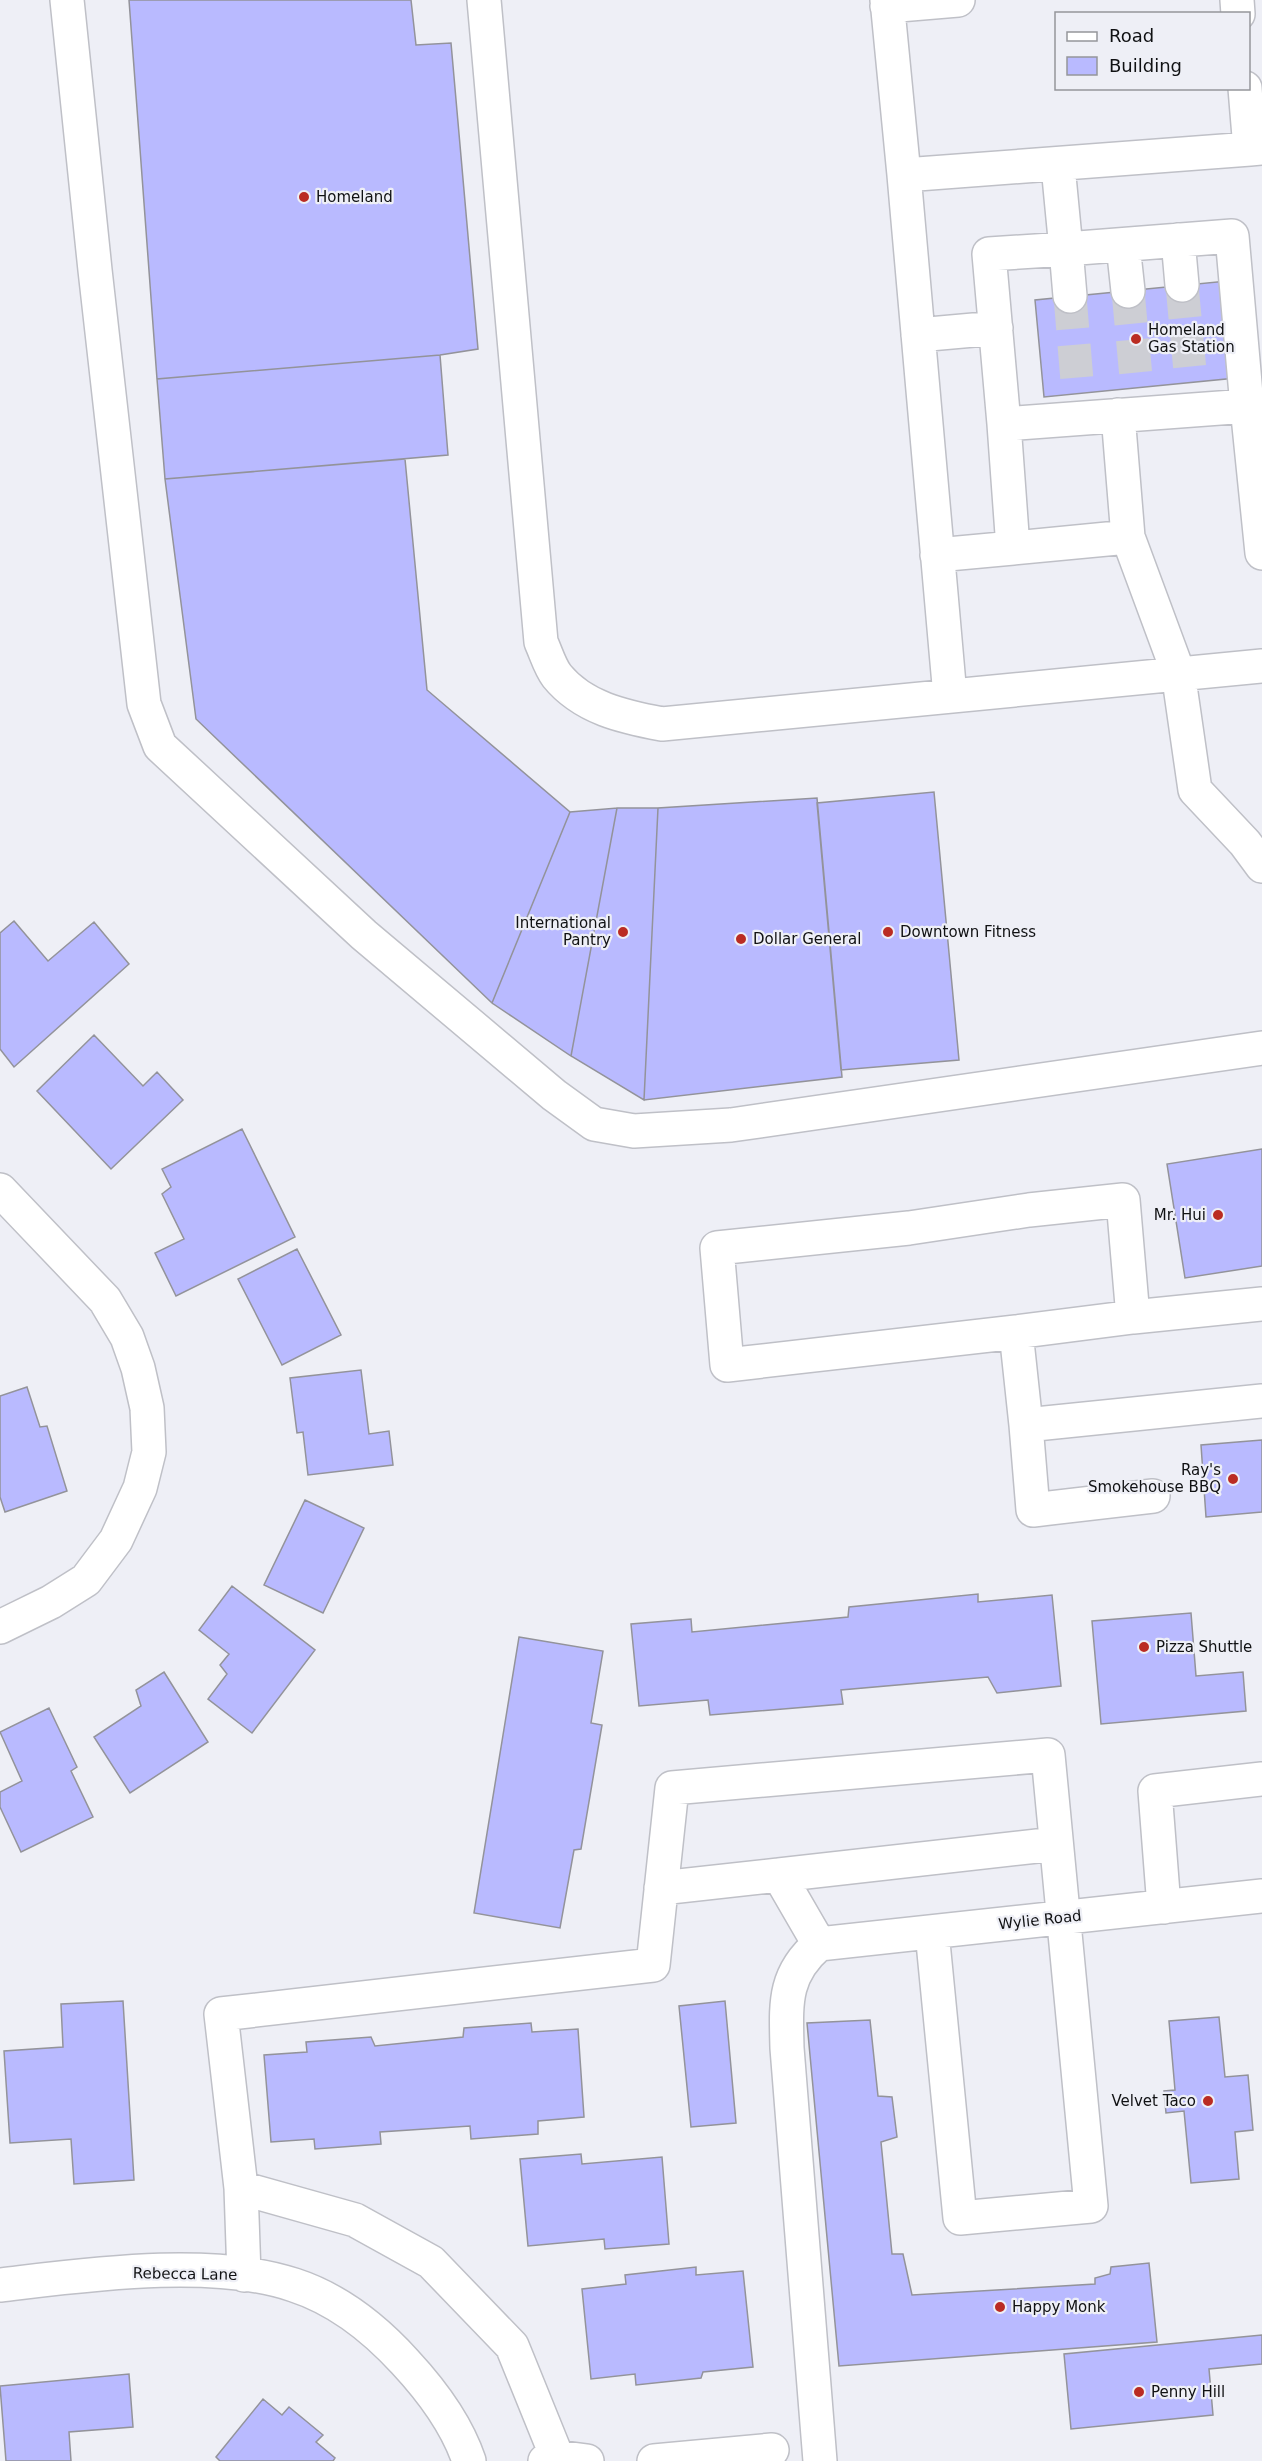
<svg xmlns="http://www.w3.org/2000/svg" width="1262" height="2461" font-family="'DejaVu Sans',sans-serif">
<rect width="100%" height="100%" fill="#eeeff6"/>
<path fill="#b9baff" stroke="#93939a" stroke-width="1.5" d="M 129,0 L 411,0 L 416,45 L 451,43 L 478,349 L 440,355 L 157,379 Z
M 1227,281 L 1236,378 L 1044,397 L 1035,300 Z
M 440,355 L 448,455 L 165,479 L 157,379 Z
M 405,459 L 427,690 L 570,812 L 492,1003 L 196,719 L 165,479 Z
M 934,792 L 959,1060 L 841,1070 L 817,803 Z
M 817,798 L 842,1077 L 644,1100 L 658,808 Z
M 617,808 L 571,1056 L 492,1003 L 570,812 Z
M 617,808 L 658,808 L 644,1100 L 571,1056 Z
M 14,921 L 48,961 L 94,922 L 129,964 L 14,1067 L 0,1049 L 0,933 Z
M 94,1035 L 143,1086 L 157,1072 L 183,1100 L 111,1169 L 37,1091 Z
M 242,1129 L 295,1237 L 176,1296 L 155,1253 L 184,1239 L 162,1194 L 171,1187 L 162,1169 Z
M 1262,1149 L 1262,1266 L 1185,1278 L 1167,1164 Z
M 297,1249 L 341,1335 L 282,1365 L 238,1279 Z
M 361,1370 L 369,1434 L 389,1431 L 393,1465 L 308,1475 L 303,1432 L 297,1433 L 290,1378 Z
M 27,1387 L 40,1427 L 47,1426 L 67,1491 L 5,1512 L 0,1497 L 0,1396 Z
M 1262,1440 L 1262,1512 L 1206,1517 L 1201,1445 Z
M 305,1500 L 364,1528 L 323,1613 L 264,1585 Z
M 232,1586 L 315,1650 L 252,1733 L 208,1699 L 227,1674 L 220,1665 L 229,1654 L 199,1630 Z
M 978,1594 L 978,1602 L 1052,1595 L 1061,1686 L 997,1693 L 988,1677 L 841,1690 L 843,1704 L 710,1715 L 708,1700 L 639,1706 L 631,1624 L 691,1619 L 692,1632 L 848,1617 L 849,1607 Z
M 1191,1613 L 1196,1676 L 1243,1672 L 1246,1711 L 1101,1724 L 1092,1621 Z
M 519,1637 L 603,1651 L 591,1723 L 602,1725 L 581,1849 L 574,1850 L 560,1928 L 474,1913 Z
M 164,1672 L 208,1742 L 130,1793 L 94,1737 L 141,1706 L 136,1690 Z
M 49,1708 L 77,1767 L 71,1771 L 93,1817 L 21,1852 L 0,1807 L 0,1792 L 22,1781 L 0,1732 Z
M 123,2001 L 134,2180 L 74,2184 L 71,2139 L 10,2143 L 4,2051 L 63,2047 L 61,2004 Z
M 725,2001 L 736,2123 L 691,2127 L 679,2006 Z
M 1219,2017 L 1225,2077 L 1248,2075 L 1253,2130 L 1235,2132 L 1239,2179 L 1191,2183 L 1184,2111 L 1166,2113 L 1164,2091 L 1175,2090 L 1169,2021 Z
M 870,2020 L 878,2096 L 892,2097 L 897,2137 L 881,2142 L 892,2254 L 903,2254 L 912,2295 L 1095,2284 L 1095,2278 L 1110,2274 L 1111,2267 L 1149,2263 L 1157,2342 L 839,2366 L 807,2023 Z
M 531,2023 L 532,2032 L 578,2029 L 584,2117 L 538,2121 L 538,2134 L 471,2139 L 470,2126 L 380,2132 L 381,2144 L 315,2149 L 314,2139 L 271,2142 L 264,2055 L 307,2052 L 306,2042 L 371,2037 L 375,2046 L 463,2037 L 464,2028 Z
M 581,2154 L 582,2164 L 662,2157 L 669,2244 L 605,2249 L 604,2239 L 528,2246 L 520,2159 Z
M 696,2267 L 696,2275 L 743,2271 L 753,2367 L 703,2372 L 701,2378 L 636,2385 L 635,2374 L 591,2379 L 582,2289 L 626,2284 L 625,2275 Z
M 1262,2335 L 1262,2364 L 1209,2369 L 1213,2415 L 1071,2429 L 1064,2354 Z
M 129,2374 L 133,2427 L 69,2432 L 71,2461 L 6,2461 L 0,2386 Z
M 263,2399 L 282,2415 L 289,2407 L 323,2435 L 316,2442 L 335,2458 L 333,2461 L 220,2461 L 216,2457 Z"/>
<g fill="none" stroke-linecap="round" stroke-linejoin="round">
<path stroke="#cdced4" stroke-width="33" stroke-dasharray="33 16" stroke-linecap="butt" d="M 1182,285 L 1191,382
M 1128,291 L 1137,388
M 1070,296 L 1078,393"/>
<g stroke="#bfc0c7" stroke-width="36">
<path id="minor" d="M 67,0 L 95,270 L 144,704 L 160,746 L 364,935 L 554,1095 L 594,1124 L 634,1131 L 731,1125 L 1262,1048
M 484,0 L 541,642 C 546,653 550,667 557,676 C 583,708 624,717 662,724 L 1262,666
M 887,0 L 904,175
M 1237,0 L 1238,14
M 887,6 L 958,0
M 1245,88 L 1250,149 L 1262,148
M 1058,166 L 1066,249 L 989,254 L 1004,424 L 1247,406 L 1232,236 L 1066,249 L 1070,296
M 1178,240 L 1182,285
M 1123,245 L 1128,291
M 918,335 L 996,328
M 1247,406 L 1262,553
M 1118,415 L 1128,537 L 1178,672 L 1195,790 L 1245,843 L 1262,866
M 1013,548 L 1128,537
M 937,555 L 1013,548 L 1004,424
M 950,696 L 904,175 L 1250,149
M 0,1190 L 105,1300 L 127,1337 L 138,1368 L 147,1408 L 149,1452 L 140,1488 L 116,1540 L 86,1580 L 51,1602 L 0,1627
M 1262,1304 L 1133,1317 L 1123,1200 L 1029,1210 L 909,1228 L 717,1248 L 727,1365 L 1016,1332 L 1026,1425 L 1262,1401
M 1016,1332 L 1133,1317
M 1026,1425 L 1033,1510 L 1153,1496
M 661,1888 L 779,1875
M 1164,1907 L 1155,1791 L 1262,1779
M 819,1944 C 783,1975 786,2004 787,2048 L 820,2461
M 819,1944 L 1262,1896
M 819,1944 L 779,1875 L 1055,1844
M 241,2188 L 355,2220 L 431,2262 L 512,2346 L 557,2457
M 244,2275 L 241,2188 L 221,2014 L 653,1965 L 672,1788 L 1048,1755 L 1091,2206 L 960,2218 L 932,1932
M 0,2285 C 86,2275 211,2257 294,2285 C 337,2299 375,2329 405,2362 C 431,2390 457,2425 469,2461
M 545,2461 L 557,2457 L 587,2461
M 654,2461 L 772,2450"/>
</g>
<use href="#minor" stroke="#fff" stroke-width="33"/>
</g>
<g fill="#ba2c23" stroke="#eeeff6" stroke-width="2">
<circle cx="304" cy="197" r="6"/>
<circle cx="1136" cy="339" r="6"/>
<circle cx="623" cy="932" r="6"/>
<circle cx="888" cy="932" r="6"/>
<circle cx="741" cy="939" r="6"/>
<circle cx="1218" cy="1215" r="6"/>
<circle cx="1233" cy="1479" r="6"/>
<circle cx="1144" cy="1647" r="6"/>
<circle cx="1208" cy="2101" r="6"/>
<circle cx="1000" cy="2307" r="6"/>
<circle cx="1139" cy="2392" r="6"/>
</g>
<g text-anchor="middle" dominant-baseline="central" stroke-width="4.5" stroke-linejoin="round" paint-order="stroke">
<g font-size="15" fill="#101113" stroke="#eeeff6" text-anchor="start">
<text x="316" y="197">Homeland</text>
<text x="1148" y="330">Homeland<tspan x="1148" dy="17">Gas Station</tspan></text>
<text x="611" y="923" text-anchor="end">International<tspan x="611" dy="17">Pantry</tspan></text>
<text x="900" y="932">Downtown Fitness</text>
<text x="753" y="939">Dollar General</text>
<text x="1206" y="1215" text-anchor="end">Mr. Hui</text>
<text x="1221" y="1470" text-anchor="end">Ray's<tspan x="1221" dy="17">Smokehouse BBQ</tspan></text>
<text x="1156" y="1647">Pizza Shuttle</text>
<text x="1196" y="2101" text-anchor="end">Velvet Taco</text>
<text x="1012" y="2307">Happy Monk</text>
<text x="1151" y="2392">Penny Hill</text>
</g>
<g font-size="15" fill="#101113" stroke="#eeeff6">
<text transform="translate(1040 1920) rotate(-6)">Wylie Road</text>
<text transform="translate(185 2274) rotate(1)">Rebecca Lane</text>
</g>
</g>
<rect x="1055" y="12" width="195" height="78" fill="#eeeff6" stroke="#95969b" stroke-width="1.5"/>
<rect x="1067" y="32" width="30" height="9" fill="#ffffff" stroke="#95969b" stroke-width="1.5"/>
<text x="1109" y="42" font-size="18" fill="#101113">Road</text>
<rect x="1067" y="57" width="30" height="18" fill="#b9baff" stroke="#95969b" stroke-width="1.5"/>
<text x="1109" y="72" font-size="18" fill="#101113">Building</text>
</svg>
